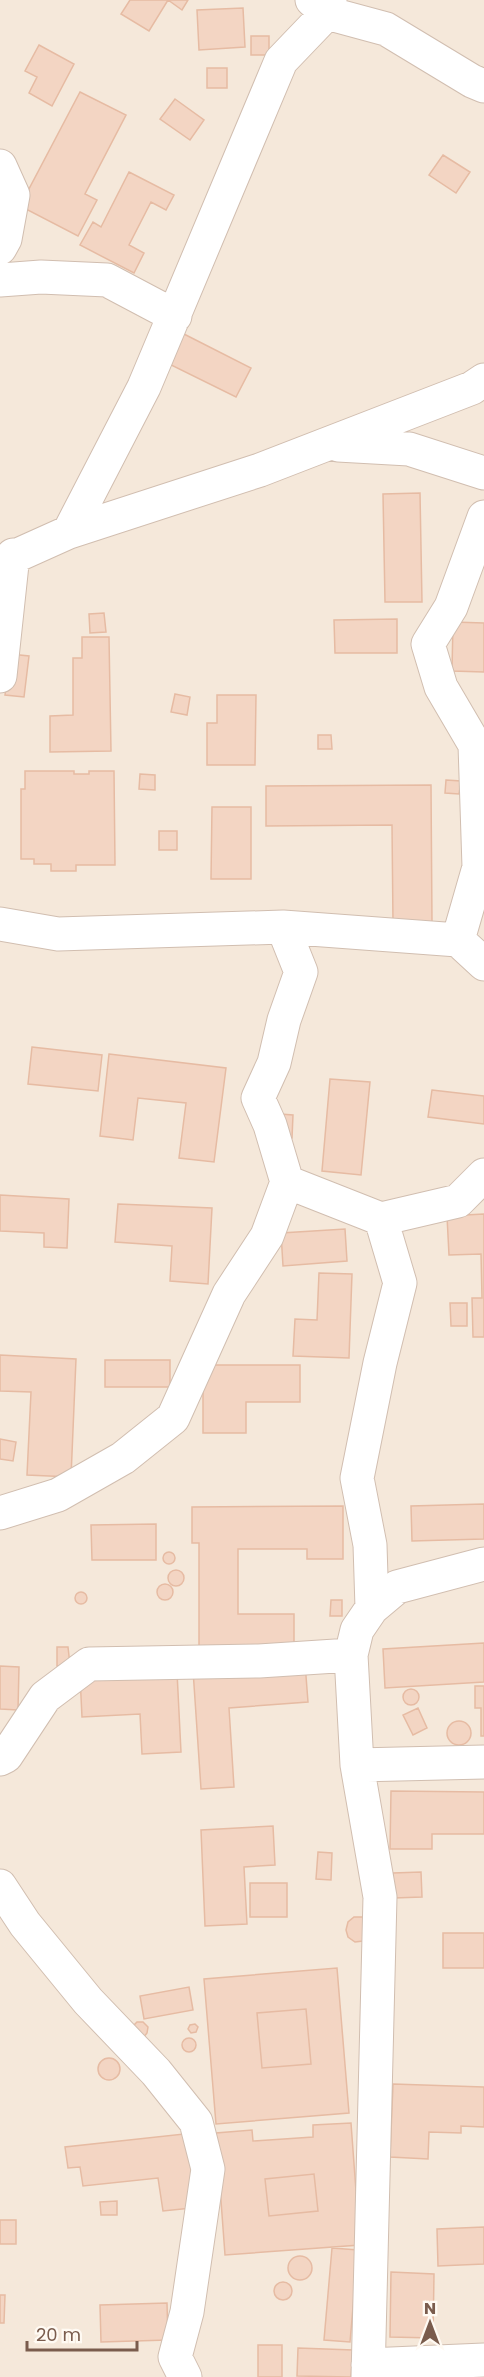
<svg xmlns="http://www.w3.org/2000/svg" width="484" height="2377" font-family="Poppins,sans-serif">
<rect width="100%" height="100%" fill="#fdf6ec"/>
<path fill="#f5e8da" d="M 0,0 L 484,0 L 484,2377 L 0,2377 Z"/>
<path fill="#f3d5c3" stroke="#e6bba3" stroke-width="1.5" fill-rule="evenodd" d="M 130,0 L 188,0 L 182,10 L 168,0 L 149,31 L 121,14 Z
M 243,8 L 245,47 L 199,50 L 197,10 Z
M 251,36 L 269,36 L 269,55 L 251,55 Z
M 39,45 L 74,64 L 52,106 L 29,93 L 37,77 L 25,71 Z
M 207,68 L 227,68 L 227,88 L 207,88 Z
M 80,92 L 126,115 L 85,194 L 97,200 L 78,236 L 20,206 Z
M 175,99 L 204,120 L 190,140 L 160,119 Z
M 443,155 L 470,172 L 456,193 L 429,175 Z
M 129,172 L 174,195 L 166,210 L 151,202 L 129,245 L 144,253 L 134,273 L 80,245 L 93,222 L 101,227 Z
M 180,332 L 251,368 L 236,397 L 165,362 Z
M 420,493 L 422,602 L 385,602 L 383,494 Z
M 104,613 L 106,632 L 90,633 L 89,614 Z
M 397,619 L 397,653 L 335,653 L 334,620 Z
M 453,622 L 484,623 L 484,672 L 452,671 Z
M 82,637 L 109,637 L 111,751 L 50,752 L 50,716 L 73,715 L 73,658 L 82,658 Z
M 10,654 L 29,656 L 24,697 L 5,695 Z
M 175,694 L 190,697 L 187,715 L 171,712 Z
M 217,695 L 256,695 L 255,765 L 207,765 L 207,723 L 217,723 Z
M 318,735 L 331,735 L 332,749 L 318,749 Z
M 25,771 L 74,771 L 74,774 L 89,774 L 89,771 L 114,771 L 115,865 L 76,865 L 76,871 L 51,871 L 51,864 L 34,864 L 34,859 L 21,859 L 21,789 L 25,789 Z
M 140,774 L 155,775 L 155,790 L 139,789 Z
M 446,780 L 461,781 L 459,794 L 445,793 Z
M 431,785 L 432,923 L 393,923 L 392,825 L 266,826 L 266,786 Z
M 212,807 L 251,807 L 251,879 L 211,879 Z
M 159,831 L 177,831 L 177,850 L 159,850 Z
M 32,1047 L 102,1055 L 98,1091 L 28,1084 Z
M 109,1054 L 226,1068 L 214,1162 L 179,1158 L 186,1103 L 138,1098 L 133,1140 L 100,1136 Z
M 330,1079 L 370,1082 L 361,1175 L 322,1171 Z
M 432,1090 L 484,1096 L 484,1124 L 428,1117 Z
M 280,1114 L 293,1115 L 292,1138 L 278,1137 Z
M 0,1195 L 69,1199 L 67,1248 L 44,1247 L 44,1233 L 0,1231 Z
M 118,1204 L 212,1208 L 208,1284 L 170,1281 L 172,1246 L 115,1242 Z
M 484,1214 L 484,1337 L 473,1337 L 472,1298 L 482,1298 L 481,1254 L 449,1255 L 447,1216 Z
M 345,1229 L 347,1261 L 283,1266 L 281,1233 Z
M 319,1273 L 352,1274 L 349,1358 L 293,1356 L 295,1319 L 317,1320 Z
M 450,1303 L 467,1303 L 467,1326 L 451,1326 Z
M 0,1355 L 76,1359 L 71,1477 L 27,1475 L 31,1392 L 0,1391 Z
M 105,1360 L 170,1360 L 170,1387 L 105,1387 Z
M 203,1365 L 300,1365 L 300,1402 L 246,1402 L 246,1433 L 203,1433 Z
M 0,1439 L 16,1442 L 13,1461 L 0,1459 Z
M 484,1504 L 484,1539 L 412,1541 L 411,1506 Z
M 343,1506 L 343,1559 L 307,1559 L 307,1549 L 238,1549 L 238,1614 L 294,1614 L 294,1654 L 199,1655 L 199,1543 L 192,1543 L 192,1507 Z
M 156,1524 L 156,1560 L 92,1560 L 91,1525 Z
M163 1558a6 6 0 1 1 12 0a6 6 0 1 1-12 0Z
M168 1578a8 8 0 1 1 16 0a8 8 0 1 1-16 0Z
M157 1592a8 8 0 1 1 16 0a8 8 0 1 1-16 0Z
M75 1598a6 6 0 1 1 12 0a6 6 0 1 1-12 0Z
M 331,1600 L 342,1600 L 342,1616 L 330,1616 Z
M 484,1643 L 484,1682 L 385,1688 L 383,1649 Z
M 57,1647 L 68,1647 L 70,1665 L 57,1666 Z
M 305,1663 L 308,1702 L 229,1708 L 234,1787 L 201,1789 L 193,1670 Z
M 0,1666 L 19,1667 L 18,1710 L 0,1709 Z
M 177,1672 L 181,1752 L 142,1754 L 140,1714 L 82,1717 L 80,1676 Z
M 475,1686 L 484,1686 L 484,1736 L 481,1736 L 481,1708 L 475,1708 Z
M403 1697a8 8 0 1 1 16 0a8 8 0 1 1-16 0Z
M 418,1708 L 427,1728 L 413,1735 L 403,1715 Z
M447 1733a12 12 0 1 1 24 0a12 12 0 1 1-24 0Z
M 391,1791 L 484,1792 L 484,1834 L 432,1834 L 432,1849 L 390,1849 Z
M 273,1826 L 275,1865 L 244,1867 L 247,1924 L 205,1926 L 201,1830 Z
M 318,1852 L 332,1853 L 331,1880 L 316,1879 Z
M 421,1872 L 422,1897 L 394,1898 L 393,1873 Z
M 250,1883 L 287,1883 L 287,1917 L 250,1917 Z
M 354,1917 L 362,1917 L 368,1921 L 363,1941 L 355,1942 L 348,1937 L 346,1930 L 348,1922 Z
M 443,1933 L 484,1933 L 484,1968 L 443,1968 Z
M 337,1968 L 349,2113 L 216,2124 L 204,1979 ZM 306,2009 L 311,2064 L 262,2068 L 257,2013 Z
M 189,1987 L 193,2010 L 144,2019 L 140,1996 Z
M 306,2009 L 311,2064 L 262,2068 L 257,2013 Z
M 137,2022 L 143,2022 L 148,2027 L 147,2033 L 143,2038 L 132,2027 Z
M 195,2024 L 198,2027 L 196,2032 L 191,2033 L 188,2029 L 190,2025 Z
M182 2045a7 7 0 1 1 14 0a7 7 0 1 1-14 0Z
M98 2069a11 11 0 1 1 22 0a11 11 0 1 1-22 0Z
M 393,2084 L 484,2087 L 484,2127 L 461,2126 L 461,2133 L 429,2132 L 428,2159 L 390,2157 Z
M 351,2123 L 360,2245 L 225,2255 L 216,2133 L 252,2130 L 253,2141 L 313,2137 L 313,2125 ZM 314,2174 L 318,2211 L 269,2216 L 265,2179 Z
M 193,2133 L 201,2207 L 163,2211 L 158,2178 L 83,2186 L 80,2167 L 68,2168 L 65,2147 Z
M 314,2174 L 318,2211 L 269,2216 L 265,2179 Z
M 117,2201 L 117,2215 L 101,2215 L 100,2202 Z
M 0,2220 L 16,2220 L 16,2244 L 0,2244 Z
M 484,2227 L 484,2264 L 438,2266 L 437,2229 Z
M 332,2248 L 358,2250 L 350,2342 L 324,2340 Z
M288 2268a12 12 0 1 1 24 0a12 12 0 1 1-24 0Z
M 391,2272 L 434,2274 L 433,2338 L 390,2337 Z
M274 2291a9 9 0 1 1 18 0a9 9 0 1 1-18 0Z
M 0,2295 L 5,2295 L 4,2323 L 0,2323 Z
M 167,2303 L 168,2340 L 101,2342 L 100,2305 Z
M 258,2345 L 282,2345 L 282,2377 L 258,2377 Z
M 298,2348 L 353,2350 L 351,2377 L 297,2376 Z"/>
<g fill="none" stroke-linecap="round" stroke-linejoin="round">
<g stroke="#d1beb0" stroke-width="35">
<path id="minor" d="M 312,0 L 327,13 L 386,29 L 472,81 L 484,86
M 0,166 L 13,195 L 5,239 L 0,248
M 0,280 L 41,277 L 107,280 L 175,316
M 338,445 L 409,449 L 484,473
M 69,532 L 144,387 L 281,61 L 327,13 L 330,0
M 0,563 L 69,532 L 260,470 L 472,388 L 484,380
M 0,676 L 13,555
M 0,924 L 58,934 L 283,927 L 458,940 L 484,964
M 458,940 L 479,867 L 475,745 L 441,687 L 428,644 L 451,607 L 484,517
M 287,1182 L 381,1219 L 400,1283 L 380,1363 L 357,1478 L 370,1545 L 372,1608
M 381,1219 L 458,1201 L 484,1175
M 0,1513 L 58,1495 L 123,1458 L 173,1418 L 229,1294 L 267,1236 L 287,1182 L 270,1125 L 258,1098 L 274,1063 L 284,1020 L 301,972 L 283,927
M 0,1759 L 6,1756 L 45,1697 L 89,1664 L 259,1661 L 351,1655
M 357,1765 L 484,1762
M 0,1886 L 25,1924 L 88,2001 L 156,2072 L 196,2122 L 208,2169 L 187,2312 L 175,2357 L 185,2377
M 368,2365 L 484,2360
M 368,2377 L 380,1897 L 357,1765 L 351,1655 L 357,1630 L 372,1608 L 397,1587 L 484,1564"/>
</g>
<use href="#minor" stroke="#fff" stroke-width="33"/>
</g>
<g transform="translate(430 2323)" stroke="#fffaf3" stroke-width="4.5" paint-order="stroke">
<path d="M0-4.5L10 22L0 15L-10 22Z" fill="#7a5c4d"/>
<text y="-9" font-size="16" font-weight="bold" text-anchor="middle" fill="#7a5c4d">N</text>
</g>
<path d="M27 2341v9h110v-9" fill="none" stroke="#7a5c4d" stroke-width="3"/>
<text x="36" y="2341" font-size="18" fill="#7a5c4d" stroke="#fffaf3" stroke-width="4.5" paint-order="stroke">20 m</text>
</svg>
